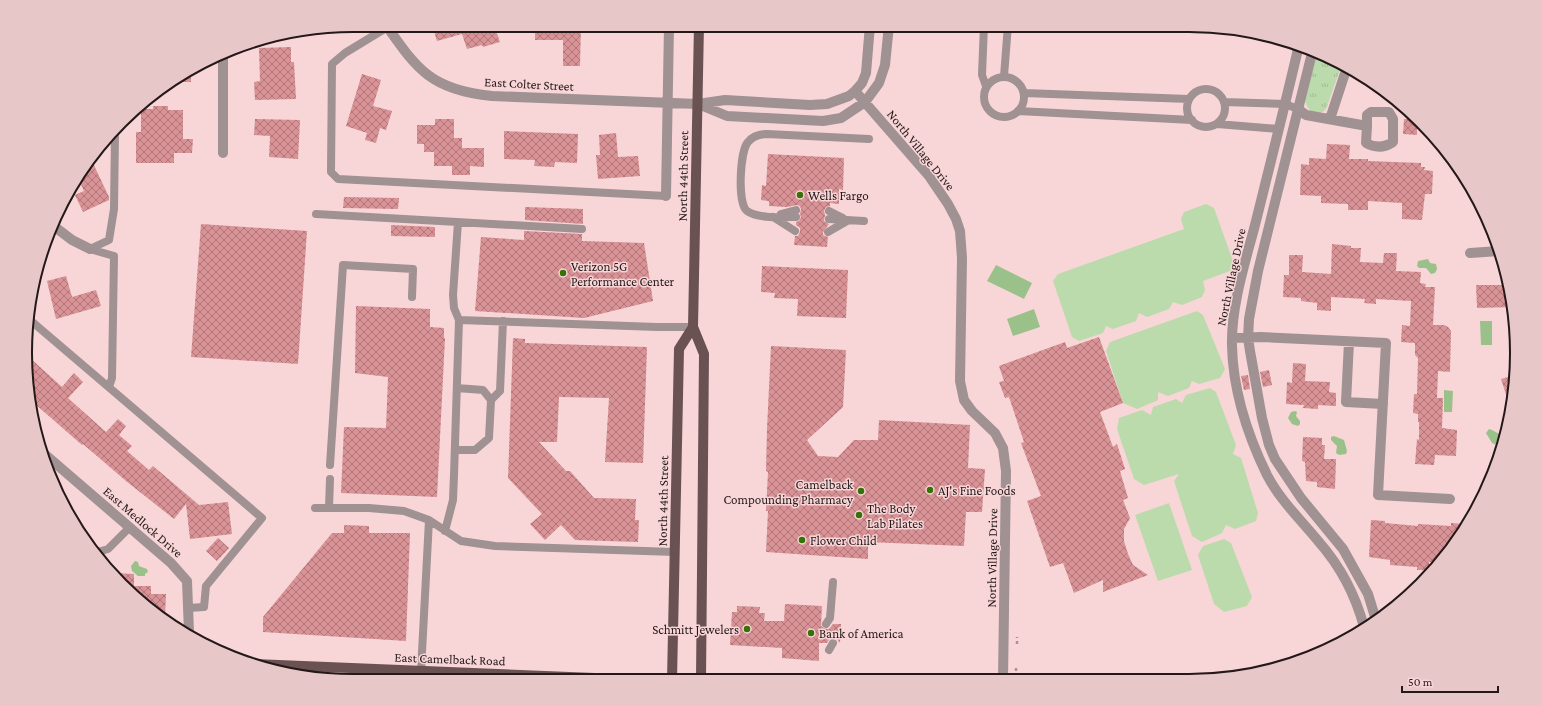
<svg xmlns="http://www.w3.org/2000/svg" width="1542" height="706" font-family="'Crimson Pro',serif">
<defs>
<pattern id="grass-tufts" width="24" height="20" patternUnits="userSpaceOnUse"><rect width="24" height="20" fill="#bbdbac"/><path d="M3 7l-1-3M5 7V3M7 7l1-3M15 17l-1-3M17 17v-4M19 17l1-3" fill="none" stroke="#a1bb93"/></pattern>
<pattern id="building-cross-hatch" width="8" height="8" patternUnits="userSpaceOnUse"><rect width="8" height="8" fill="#d99296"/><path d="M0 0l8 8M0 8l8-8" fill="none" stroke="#b0767a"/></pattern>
</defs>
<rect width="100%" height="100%" fill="#f8d6d7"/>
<path fill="url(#grass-tufts)" d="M 1316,51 L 1342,64 L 1326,109 C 1322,113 1317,115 1312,112 C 1308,109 1305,103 1305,98 C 1304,90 1314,60 1316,51 Z"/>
<path fill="#bbdbac" d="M 1206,204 L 1214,208 L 1234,264 L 1230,271 L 1203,281 L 1205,290 L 1202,297 L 1182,305 L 1173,302 L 1169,309 L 1147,317 L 1139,313 L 1136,321 L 1113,329 L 1106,326 L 1103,333 L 1079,341 L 1072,337 L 1053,281 L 1058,274 L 1184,229 L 1181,219 L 1184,212 Z
M 1197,311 L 1203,315 L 1225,369 L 1220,378 L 1199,384 L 1192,381 L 1189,388 L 1168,396 L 1158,392 L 1158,400 L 1137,409 L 1123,403 L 1106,351 L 1110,342 Z
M 1210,388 L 1216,392 L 1236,445 L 1233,454 L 1241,458 L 1258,513 L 1256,521 L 1235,529 L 1226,525 L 1222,533 L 1202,542 L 1192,536 L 1174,481 L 1179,474 L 1144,485 L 1134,479 L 1117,429 L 1119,418 L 1142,410 L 1151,415 L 1153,407 L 1176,399 L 1182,403 L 1186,395 Z
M 1169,503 L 1192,570 L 1158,581 L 1135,515 Z
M 1224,539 L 1231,543 L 1252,597 L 1247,606 L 1224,612 L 1214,604 L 1198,555 L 1203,546 Z"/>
<path fill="#9bc18a" d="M 1428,259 L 1430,263 L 1436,264 L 1437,269 L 1435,273 L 1431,274 L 1426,268 L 1419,268 L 1417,266 L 1418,261 Z
M 996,265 L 1032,283 L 1024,299 L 987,281 Z
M 1034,309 L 1040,327 L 1013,336 L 1007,319 Z
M 1480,321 L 1492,321 L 1492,345 L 1481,345 Z
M 1444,390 L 1453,391 L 1452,412 L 1444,412 Z
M 1295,411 L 1297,412 L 1296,416 L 1300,421 L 1300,424 L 1298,426 L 1292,424 L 1288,418 L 1291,412 Z
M 1489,429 L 1492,430 L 1503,436 L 1501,443 L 1497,445 L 1492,443 L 1486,433 Z
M 1334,436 L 1344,440 L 1347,451 L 1346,454 L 1339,455 L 1336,453 L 1337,446 L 1331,440 L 1331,437 Z
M 135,561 L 138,562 L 139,566 L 147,569 L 148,572 L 145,574 L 145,576 L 138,576 L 132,571 L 131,566 Z"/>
<path fill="url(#building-cross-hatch)" d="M 432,25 L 494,25 L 500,42 L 483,47 L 482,45 L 467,49 L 462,34 L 437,41 Z
M 535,25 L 581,25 L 580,66 L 563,66 L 563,40 L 535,40 Z
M 291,47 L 291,62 L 294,62 L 296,99 L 255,100 L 254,82 L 260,81 L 259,48 Z
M 191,68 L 191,82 L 171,82 L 189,69 Z
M 362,74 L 381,80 L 373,106 L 392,111 L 386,130 L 380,128 L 376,143 L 365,140 L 367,133 L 346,126 Z
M 153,106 L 168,106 L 168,110 L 183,110 L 183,139 L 193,139 L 192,153 L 174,153 L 174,163 L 136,163 L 136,132 L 141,132 L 141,109 L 153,109 Z
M 255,119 L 300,120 L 298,159 L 269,157 L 270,136 L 254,135 Z
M 435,119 L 454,119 L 454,138 L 462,138 L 462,148 L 484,148 L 484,167 L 470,166 L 470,175 L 452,175 L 452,166 L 434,166 L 434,152 L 424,152 L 424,144 L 417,144 L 417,125 L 435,125 Z
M 1404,119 L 1417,119 L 1417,135 L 1403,134 Z
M 504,131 L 578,134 L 577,163 L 555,162 L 554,167 L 534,166 L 535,160 L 504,159 Z
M 616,133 L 618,157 L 638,156 L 640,176 L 598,179 L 596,155 L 600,155 L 599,135 Z
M 1327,144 L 1350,145 L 1349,159 L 1368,159 L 1368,161 L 1421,163 L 1421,167 L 1425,167 L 1424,170 L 1433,171 L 1432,194 L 1425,194 L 1422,220 L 1402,219 L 1402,203 L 1368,201 L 1368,210 L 1348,210 L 1348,204 L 1321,203 L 1321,196 L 1300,195 L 1301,164 L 1309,165 L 1309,158 L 1326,159 Z
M 768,154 L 844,158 L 843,190 L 839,189 L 839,204 L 830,203 L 830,206 L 826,207 L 824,211 L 825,215 L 824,221 L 829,224 L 823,232 L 823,235 L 828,237 L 827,247 L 794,245 L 795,236 L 798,236 L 800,232 L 800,228 L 796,225 L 796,222 L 799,221 L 801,217 L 800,214 L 801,209 L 800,206 L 797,205 L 787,207 L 769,206 L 769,201 L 761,200 L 762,185 L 766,186 Z
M 92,161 L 109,197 L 109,200 L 83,212 L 75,195 L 84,191 L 78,178 Z
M 344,197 L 399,198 L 398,209 L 343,208 Z
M 525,207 L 583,209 L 583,224 L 525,220 Z
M 201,224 L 307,231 L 298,364 L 191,357 Z
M 391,225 L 435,227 L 435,237 L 391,236 Z
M 524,231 L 582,234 L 582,241 L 644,243 L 653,301 L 584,318 L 475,311 L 481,237 L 524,240 Z
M 1332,244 L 1351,246 L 1351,248 L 1361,248 L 1360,262 L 1383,263 L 1384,253 L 1397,253 L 1396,271 L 1421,272 L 1420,283 L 1426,284 L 1425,287 L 1435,287 L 1433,325 L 1444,325 L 1448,327 L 1451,331 L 1450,372 L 1438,371 L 1437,398 L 1443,398 L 1442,428 L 1457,430 L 1456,456 L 1435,455 L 1434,465 L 1415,464 L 1417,439 L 1419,440 L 1419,422 L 1418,422 L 1418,414 L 1413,413 L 1414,394 L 1417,394 L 1418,358 L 1415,355 L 1415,343 L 1401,342 L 1402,325 L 1410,326 L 1411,301 L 1376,299 L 1376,304 L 1364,303 L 1365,299 L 1331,297 L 1331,311 L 1317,310 L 1317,303 L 1301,301 L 1301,298 L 1283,297 L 1284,275 L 1289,275 L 1289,255 L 1303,255 L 1302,272 L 1331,274 Z
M 762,266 L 848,270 L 846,318 L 797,316 L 798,299 L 774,298 L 775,293 L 761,292 Z
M 66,276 L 72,297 L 96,290 L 101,306 L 56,319 L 47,281 Z
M 1476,285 L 1509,285 L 1512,307 L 1477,308 Z
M 356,306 L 430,309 L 430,327 L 444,328 L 444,338 L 445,338 L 437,497 L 341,493 L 344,427 L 386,428 L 388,377 L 355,373 Z
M 1099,337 L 1123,403 L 1100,412 L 1113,447 L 1117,444 L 1125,469 L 1120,471 L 1128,498 L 1123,500 L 1130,518 L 1124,529 L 1124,541 L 1128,554 L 1133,565 L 1148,575 L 1103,592 L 1103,580 L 1074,593 L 1063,563 L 1050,567 L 1027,501 L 1041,496 L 1021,443 L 1024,442 L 1009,397 L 1005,398 L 999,382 L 1004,381 L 999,366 L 1065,342 L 1067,348 Z
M 513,338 L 525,339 L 525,343 L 647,347 L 643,463 L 605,462 L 609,398 L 559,397 L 557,442 L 539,442 L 566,471 L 570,471 L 594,498 L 636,499 L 635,520 L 639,520 L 638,542 L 575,540 L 561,525 L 545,540 L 530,524 L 542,514 L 508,478 Z
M 771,346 L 846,350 L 843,407 L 807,440 L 818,456 L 838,457 L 854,440 L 878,440 L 879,420 L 970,425 L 968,468 L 985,469 L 982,512 L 966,512 L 964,546 L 868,542 L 868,559 L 766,552 L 768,511 L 766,511 L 768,472 L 766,471 L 767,429 Z
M 29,357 L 62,387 L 74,373 L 83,382 L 68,398 L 106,432 L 118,419 L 126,426 L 119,435 L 132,446 L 127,451 L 149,470 L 153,466 L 199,505 L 228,502 L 232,534 L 190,539 L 186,504 L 174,519 L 126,481 L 83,444 L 82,445 L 34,403 L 28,399 L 28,396 Z
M 1293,363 L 1306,364 L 1305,381 L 1330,382 L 1329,392 L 1336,393 L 1336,406 L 1318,405 L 1318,409 L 1303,408 L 1304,405 L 1286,404 L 1287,382 L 1292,383 Z
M 1269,370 L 1272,385 L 1263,387 L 1260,372 Z
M 1248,375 L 1250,389 L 1244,390 L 1241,376 Z
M 1515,375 L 1514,384 L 1511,410 L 1501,379 Z
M 1303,437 L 1322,438 L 1322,445 L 1325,445 L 1324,459 L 1336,459 L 1335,489 L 1317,487 L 1317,482 L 1306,481 L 1305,462 L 1302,461 Z
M 1371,520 L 1385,521 L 1385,523 L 1418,526 L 1418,524 L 1451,526 L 1451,523 L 1466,524 L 1449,552 L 1440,562 L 1429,562 L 1429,570 L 1417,570 L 1417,567 L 1390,565 L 1390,560 L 1369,557 Z
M 344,525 L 369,526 L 369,533 L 410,533 L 406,641 L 263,632 L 263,617 L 332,533 L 344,533 Z
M 218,538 L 229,548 L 217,561 L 206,551 Z
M 115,573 L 134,574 L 134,586 L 151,586 L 151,594 L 166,594 L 165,617 L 137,600 Z
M 785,604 L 822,606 L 821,626 L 826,629 L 829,629 L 833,624 L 841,624 L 840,643 L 836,638 L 830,638 L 827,643 L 819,643 L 819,661 L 782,658 L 782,648 L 730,645 L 732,612 L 737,612 L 737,606 L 760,607 L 759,613 L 765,613 L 764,621 L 784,621 Z"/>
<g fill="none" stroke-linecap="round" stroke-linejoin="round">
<path stroke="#ab9192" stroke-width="2.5" stroke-dasharray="3 3" stroke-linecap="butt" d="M 1017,644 L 1017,637
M 1016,668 L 1016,678"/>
<path stroke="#a09192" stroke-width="8" d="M 391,25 L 345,53 L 332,64 L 331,172 L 338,179 L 666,196
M 984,25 L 982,75 L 986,86
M 1004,76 L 1008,25
M984 97a20 20 0 1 1 40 0a20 20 0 1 1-40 0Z
M1187 108a19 19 0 1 1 38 0a19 19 0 1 1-38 0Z
M 1024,93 L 1189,99
M 1224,102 L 1285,104 L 1298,109
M 1018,111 L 1192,120
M 1217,124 L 1279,129
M 829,211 L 843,218
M 316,214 L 582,229
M 781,214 L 796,210
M 773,217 L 795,231
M 796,217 C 783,217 758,219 747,211 C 737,203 740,151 748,142 C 753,136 760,134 767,134 L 869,139
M 829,219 L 864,221
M 828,232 L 847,221
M 90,249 L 114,256 L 112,378 L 109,387
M 90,249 L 109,240 L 114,209 L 115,133
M 30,320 L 262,518 L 206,586 L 204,607 L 188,608
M 459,320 L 657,327 L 693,327
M 457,388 L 483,390 L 491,400
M 455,450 L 475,450 L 489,438 L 491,400 L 500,391 L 503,321
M 330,465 L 343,265 L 413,269 L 412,297
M 315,508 L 369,508 L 404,511 L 429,520 L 421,671
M 329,508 L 330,479
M 429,520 L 461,541 L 495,546 L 675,552
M 445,531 L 453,500 L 454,475 L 459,320 L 454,308 L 453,295 L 458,222
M 98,552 L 108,549 L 130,527
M 826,624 L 830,618 L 833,582
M 829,650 L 833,643"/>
<path stroke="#a09192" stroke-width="10" d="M 386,25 C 398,42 411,62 428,75 C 445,88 471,94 492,96 L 698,104 L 725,100 L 810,105 L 827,104 L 849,96 L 855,91 L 862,83 L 866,73 L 870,25
M 1299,45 C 1285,105 1270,165 1255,225 C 1245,263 1231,306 1232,346 C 1233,391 1247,434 1267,475 C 1280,500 1301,520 1319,542 C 1340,566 1356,597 1364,627
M 1313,49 L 1258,271 L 1249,319 L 1248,338 L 1250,351 L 1262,418 L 1269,445 L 1275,459 L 1301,498 L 1343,549 L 1368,594 L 1376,620
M 223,54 L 223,153
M 855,91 L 929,176 L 948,204 L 956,219 L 960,231 L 962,258 L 960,381 L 964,400 L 972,411 L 995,433 L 1003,448 L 1006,471 L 1003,679
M 698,104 L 727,116 L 823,121 L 841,118 L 865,102 L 879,83 L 885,65 L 889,25
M 1298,109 L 1306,115 L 1367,126 L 1367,115 L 1371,112 L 1389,112 L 1393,119 L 1393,142 C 1384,148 1375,148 1366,143 L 1367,126
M 1330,119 L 1347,67
M 666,196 L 669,25
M 55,227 L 72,240 L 90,249
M 1470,253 L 1499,251
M 1232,338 L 1261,337 L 1386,343 L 1378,495 L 1450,499
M 1349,342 L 1346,402 L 1383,404
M 41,451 L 171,563 L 187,581 L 189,632"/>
<path stroke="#6a5252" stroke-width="10" d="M 699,25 L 693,327 L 704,354 L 701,680
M 254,664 L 644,680
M 672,680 L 679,349 L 693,327"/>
</g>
<g fill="#367206" stroke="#f8d6d7" stroke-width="1.5">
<circle cx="800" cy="195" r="4"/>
<circle cx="563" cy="273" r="4"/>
<circle cx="930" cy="490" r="4"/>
<circle cx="861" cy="491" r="4"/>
<circle cx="859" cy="515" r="4"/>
<circle cx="802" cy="540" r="4"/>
<circle cx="747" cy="629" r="4"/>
<circle cx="811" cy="633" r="4"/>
</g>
<g text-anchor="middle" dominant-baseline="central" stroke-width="3" stroke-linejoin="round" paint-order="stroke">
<g font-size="13" fill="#241819" stroke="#f8d6d7">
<text transform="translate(529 84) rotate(3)">East Colter Street</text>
<text transform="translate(921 150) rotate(51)">North Village Drive</text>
<text transform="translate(683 176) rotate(-89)">North 44th Street</text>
<text transform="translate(1231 277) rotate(-78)">North Village Drive</text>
<text transform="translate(663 501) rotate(-89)">North 44th Street</text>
<text transform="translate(143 522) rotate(41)">East Medlock Drive</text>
<text transform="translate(992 558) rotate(-89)">North Village Drive</text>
<text transform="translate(450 659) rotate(2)">East Camelback Road</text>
</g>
<g font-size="13" fill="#241819" stroke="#f8d6d7" text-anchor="start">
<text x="808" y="195">Wells Fargo</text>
<text x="571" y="266">Verizon 5G<tspan x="571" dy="15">Performance Center</tspan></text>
<text x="853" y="484" text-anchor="end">Camelback<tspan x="853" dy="15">Compounding Pharmacy</tspan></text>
<text x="938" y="490">AJ's Fine Foods</text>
<text x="867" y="508">The Body<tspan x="867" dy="15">Lab Pilates</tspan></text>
<text x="810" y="540">Flower Child</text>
<text x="739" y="629" text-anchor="end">Schmitt Jewelers</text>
<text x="819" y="633">Bank of America</text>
</g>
</g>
<path d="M0 0H1542V706H0ZM353 32H1189A321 321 0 0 1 1510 353V353A321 321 0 0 1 1189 674H353A321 321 0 0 1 32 353V353A321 321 0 0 1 353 32Z" fill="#e7c7c8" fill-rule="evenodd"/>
<path fill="none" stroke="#241819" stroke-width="2" d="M353 32H1189A321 321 0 0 1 1510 353V353A321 321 0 0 1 1189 674H353A321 321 0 0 1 32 353V353A321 321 0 0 1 353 32Z"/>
<path d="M1402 686v6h96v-6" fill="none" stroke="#241819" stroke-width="2"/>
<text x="1408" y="686" font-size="12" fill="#241819" stroke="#f8d6d7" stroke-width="3" paint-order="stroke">50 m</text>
</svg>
